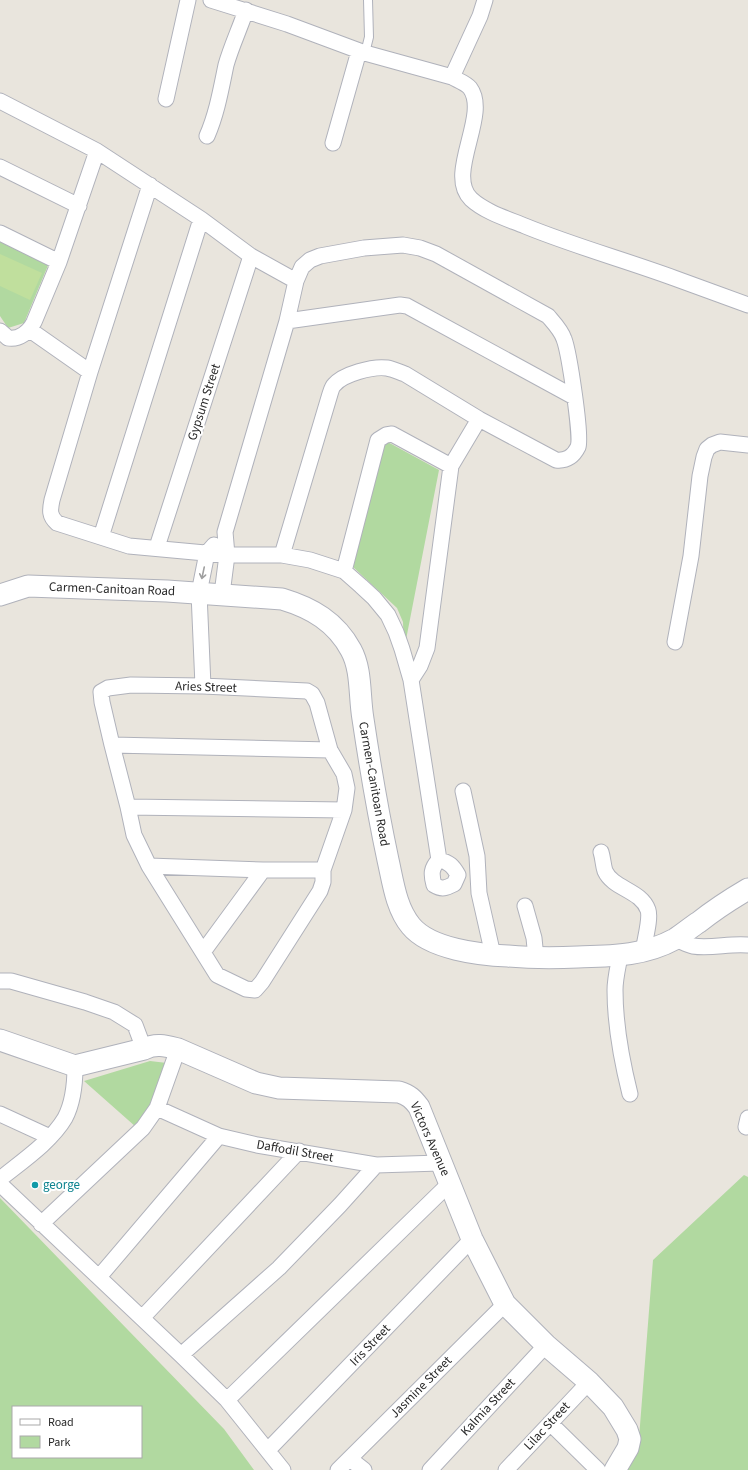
<svg xmlns="http://www.w3.org/2000/svg" width="748" height="1470" font-family="'Source Sans 3',sans-serif">
<rect width="100%" height="100%" fill="#e9e5dd"/>
<path fill="#b1d9a0" fill-rule="evenodd" d="M 0,238 L 49,263 L 24,323 L 8,328 L 0,316 Z
M 384,440 L 439,470 L 404,650 L 403,622 L 397,608 L 352,566 Z
M 150,1061 L 167,1063 C 159,1086 151,1107 136,1127 L 84,1081 Z
M 744,1175 L 748,1177 L 748,1470 L 625,1470 L 639,1438 L 653,1260 Z
M 0,1198 L 224,1429 L 254,1470 L 0,1470 ZM 13,1407 L 141,1407 L 141,1457 L 13,1457 Z"/>
<path fill="#c0df9d" d="M 0,254 L 42,273 L 30,300 L 0,286 Z"/>
<g fill="none" stroke-linecap="round" stroke-linejoin="round">
<g stroke="#b0b2bb" stroke-width="10">
<path id="lane" d="M 365,53 L 369,37 L 368,0"/>
</g>
<g stroke="#b0b2bb" stroke-width="17">
<path id="street" d="M 211,0 L 287,24 L 365,53 L 452,77 C 457,80 466,83 470,88 C 490,115 445,174 471,199 C 485,212 508,219 525,226 C 574,246 625,260 674,278 C 699,287 723,296 748,305
M 452,77 L 480,16 L 485,0
M 166,99 L 188,0
M 0,101 L 97,151 L 201,219 L 251,256 L 296,281
M 207,136 C 217,113 221,89 226,65 C 231,47 240,28 246,10
M 333,143 L 359,51
M 0,167 L 79,206
M 150,185 L 90,372 L 52,500 C 50,510 49,516 57,523 L 129,546 L 227,555 L 282,555 L 310,560 L 344,571 L 361,586 L 374,598 L 388,615 L 396,632 L 402,649 L 411,680 L 439,860
M 0,233 L 59,262
M 287,321 L 400,305 L 407,306 L 574,397
M 30,330 L 90,372
M 0,331 L 8,338 C 19,340 29,332 34,322 L 59,262 L 97,151
M 451,466 L 479,419
M 101,537 L 201,219
M 157,547 L 251,256
M 344,571 L 378,440 L 386,435 L 392,434 L 451,466 L 427,648 L 420,666 L 411,680
M 222,594 L 227,555 L 225,532 L 287,321 L 296,281 L 302,267 L 310,260 L 320,256 L 364,248 L 403,245 L 420,248 L 436,254 L 548,316 C 554,323 561,330 564,339 C 569,352 582,437 578,447 C 573,457 566,461 556,460 L 479,419 L 405,374 C 399,372 393,369 387,368 C 373,366 343,374 334,385 C 332,387 331,391 330,394 L 282,555
M 675,642 L 691,556 L 700,476 L 704,457 L 707,449 L 712,445 L 720,442 L 748,445
M 131,685 L 203,686 L 307,691 L 312,694 L 317,703 L 330,750 L 344,774 L 347,788 L 344,810 L 323,870 L 323,882 L 320,891 L 262,982 L 255,990 L 246,989 L 217,975 L 149,866 L 134,835 L 128,807 L 112,745 L 102,702 L 101,692 L 108,688 Z
M 203,686 L 199,593 L 207,553 L 214,545
M 112,745 L 330,750
M 463,791 L 477,856 L 479,893 L 493,955
M 128,807 L 344,810
M 601,852 C 603,858 603,865 605,871 C 613,889 641,890 648,910 C 651,919 644,942 643,953
M 439,860 C 449,862 453,866 458,875 L 454,884 C 446,888 442,890 434,885 C 431,874 431,868 439,860 Z
M 149,866 L 263,870 L 323,870
M 525,906 L 534,938 L 536,958
M 675,939 C 681,941 687,945 693,946 C 711,949 730,943 748,945
M 203,952 L 263,870
M 620,956 C 618,967 615,979 615,990 C 615,1024 622,1062 630,1094
M 0,981 L 11,981 L 85,1002 L 114,1012 L 135,1025 L 144,1049
M 157,1108 L 219,1136 L 257,1145 L 376,1165 L 440,1163
M 0,1114 L 50,1137
M 746,1127 L 748,1118
M 0,1179 C 21,1162 51,1142 65,1118 C 73,1103 75,1083 75,1066
M 0,1184 L 181,1355 L 227,1400 L 283,1470
M 41,1224 L 143,1128 L 157,1108 L 178,1049
M 99,1277 L 219,1136
M 142,1318 L 299,1151
M 181,1355 L 279,1268 L 340,1205 L 376,1165
M 227,1400 L 450,1183
M 550,1423 L 598,1470
M 268,1450 L 472,1239
M 350,1459 L 364,1470
M 338,1470 L 505,1304
M 430,1470 L 546,1345
M 506,1470 L 589,1382"/>
</g>
<g stroke="#b0b2bb" stroke-width="23">
<path id="secondary" d="M 0,595 L 28,586 L 167,591 L 282,599 C 312,608 336,622 351,650 C 362,670 359,696 363,719 C 370,766 378,813 388,860 C 393,882 396,908 411,926 C 430,949 480,955 508,956 C 531,958 555,958 578,957 C 612,956 644,956 675,939 C 683,934 691,927 699,922 C 714,910 731,899 748,889
M 0,1040 L 75,1066 L 144,1049 C 156,1043 166,1046 178,1049 L 256,1083 L 279,1088 L 399,1092 C 409,1095 413,1099 419,1107 L 472,1239 L 505,1304 L 546,1345 L 589,1382 L 613,1407 L 627,1430 L 630,1439 L 628,1448 L 615,1470"/>
</g>
<use href="#lane" stroke="#fff" stroke-width="8"/>
<use href="#street" stroke="#fff" stroke-width="15"/>
<use href="#secondary" stroke="#fff" stroke-width="21"/>
</g>
<defs><path id="oneway-shaft" d="M-6 0H5M1.5-3L5.5 0L1.5 3" fill="none" stroke-width="1.6" stroke-linecap="round" stroke-linejoin="round"/></defs>
<use stroke="#9f9f9f" href="#oneway-shaft" transform="translate(203 573) rotate(102)"/>
<circle fill="#0f9aa8" stroke="#fff" stroke-width="1.5" cx="35" cy="1185" r="4"/>
<g text-anchor="middle" dominant-baseline="central" stroke-width="4" stroke-linejoin="round" paint-order="stroke">
<g font-size="13" fill="#292929" stroke="#fff">
<text transform="translate(204 402) rotate(-72)">Gypsum Street</text>
<text transform="translate(112 589) rotate(2)">Carmen-Canitoan Road</text>
<text transform="translate(206 687) rotate(2)">Aries Street</text>
<text transform="translate(374 784) rotate(80)">Carmen-Canitoan Road</text>
<text transform="translate(430 1139) rotate(66)">Victors Avenue</text>
<text transform="translate(295 1151) rotate(10)">Daffodil Street</text>
<text transform="translate(370 1345) rotate(-46)">Iris Street</text>
<text transform="translate(421 1387) rotate(-45)">Jasmine Street</text>
<text transform="translate(488 1407) rotate(-47)">Kalmia Street</text>
<text transform="translate(547 1426) rotate(-47)">Lilac Street</text>
</g>
<g font-size="13" fill="#0d838f" stroke="#fff" text-anchor="start">
<text x="43" y="1185">george</text>
</g>
</g>
<rect x="12" y="1406" width="130" height="52" fill="#ffffff" stroke="#a9a9a9"/>
<rect x="20" y="1419" width="20" height="6" fill="#ffffff" stroke="#a9a9a9"/>
<text x="48" y="1426" font-size="12" fill="#292929">Road</text>
<rect x="20" y="1436" width="20" height="12" fill="#b1d9a0" stroke="#a9a9a9"/>
<text x="48" y="1446" font-size="12" fill="#292929">Park</text>
</svg>
